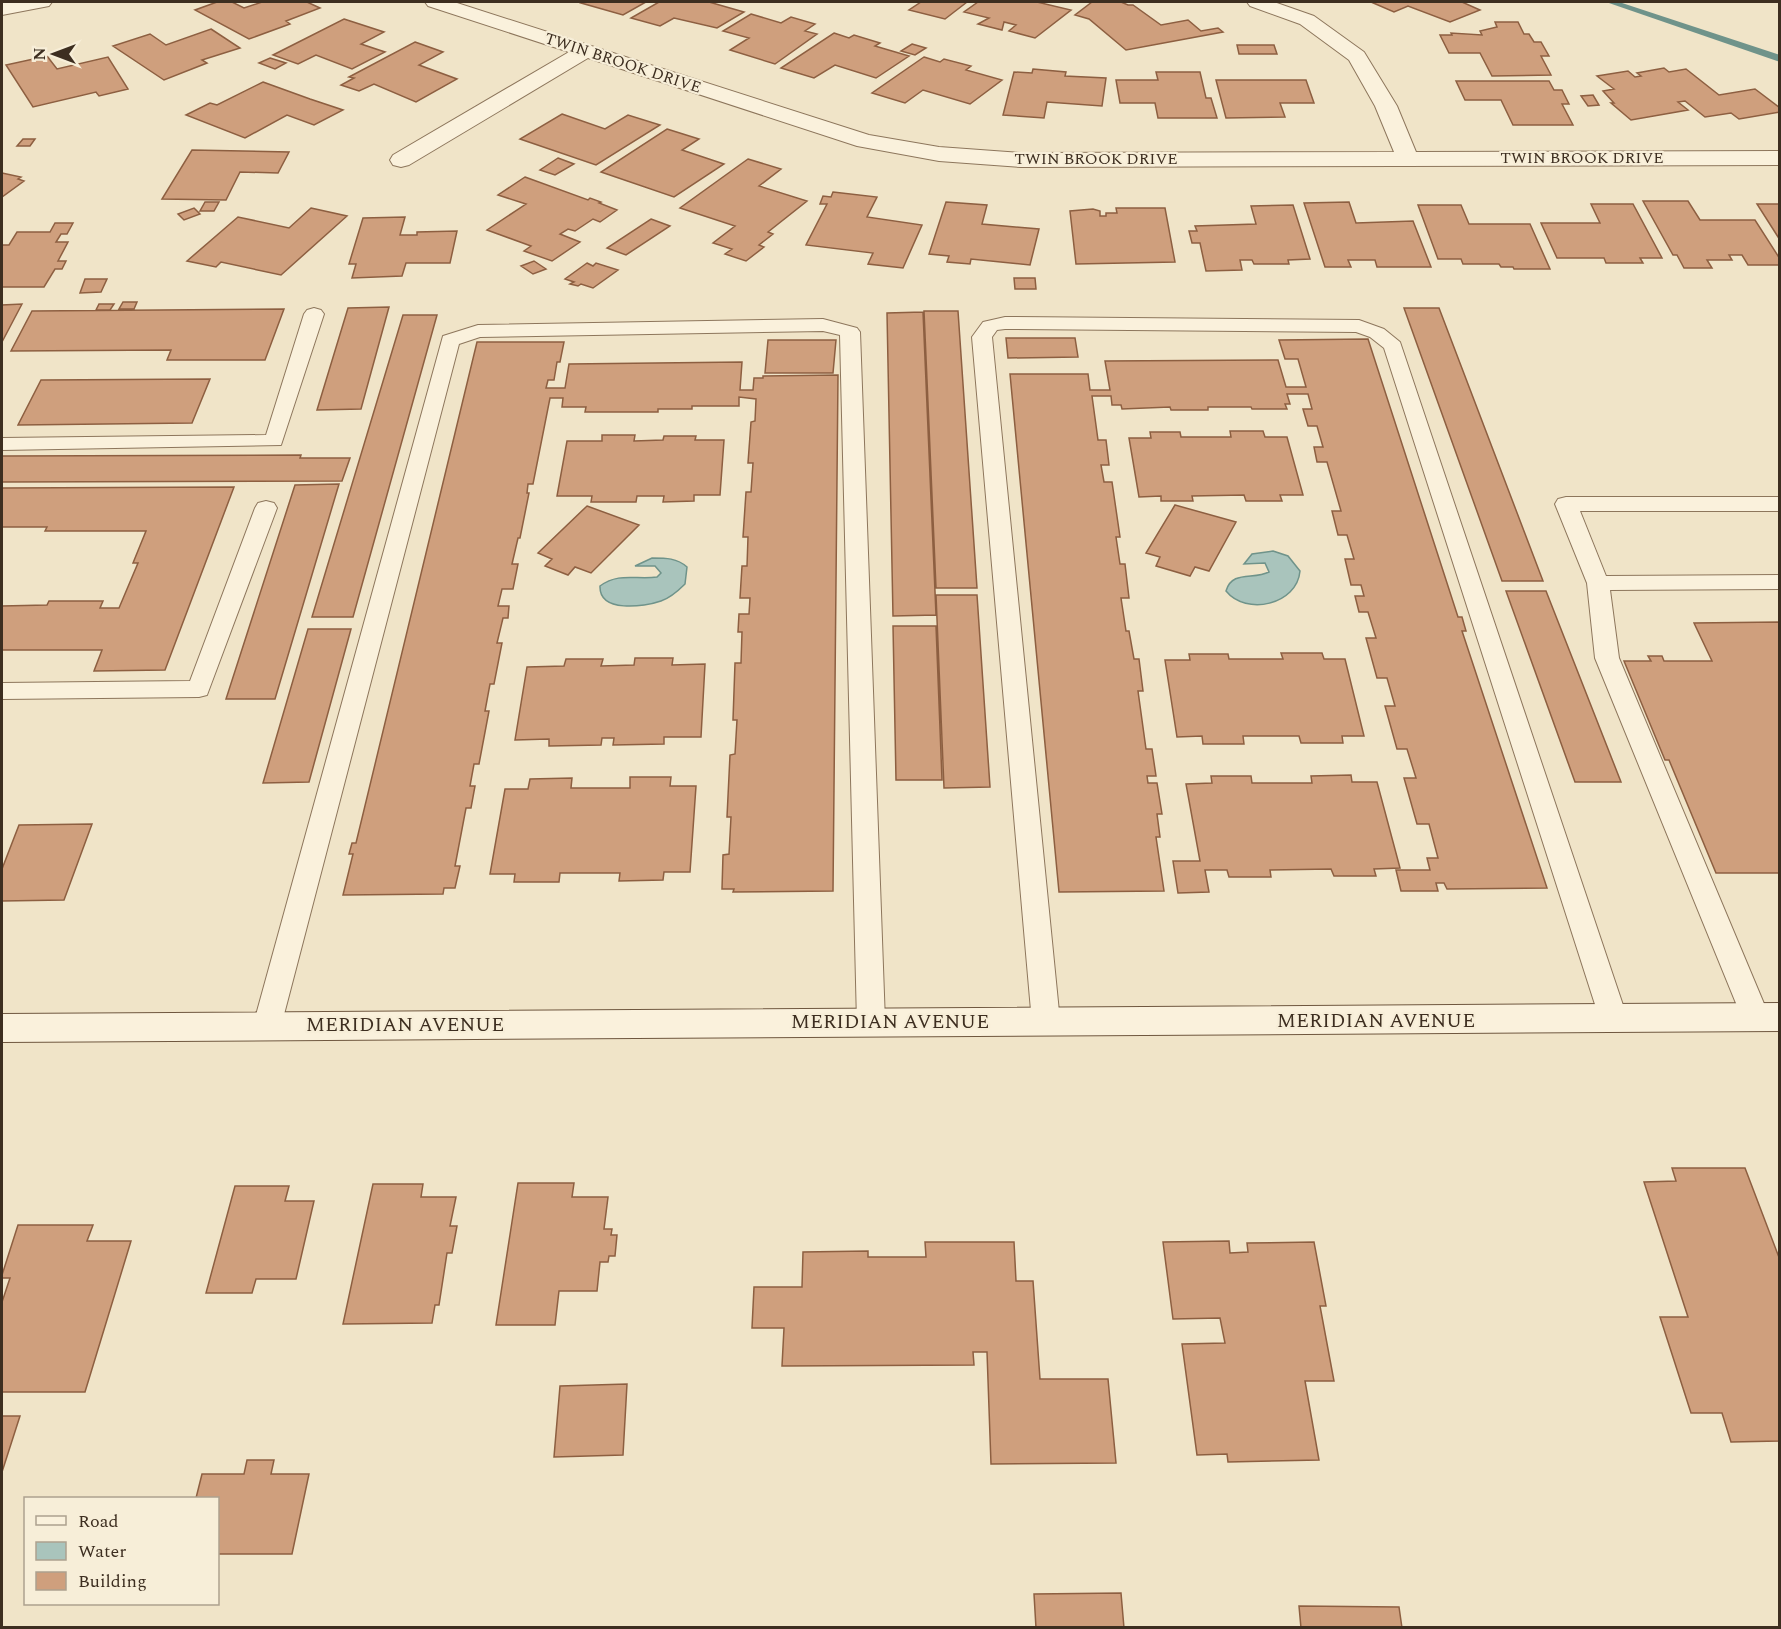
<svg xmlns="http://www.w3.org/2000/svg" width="1781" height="1629" font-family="Spectral,serif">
<rect width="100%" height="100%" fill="#f0e4c8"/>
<path fill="#a9c4bc" stroke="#6f938a" stroke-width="1.5" d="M 1273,551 L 1288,556 L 1300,571 C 1297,605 1246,616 1226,591 C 1232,570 1253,580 1269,572 L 1265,563 L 1244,564 L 1252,554 Z
M 652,558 C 666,558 677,558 687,567 L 685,584 C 678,591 670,598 661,601 C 644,607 599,613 600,586 C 619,572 636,580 657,577 L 661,573 L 655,566 L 635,566 Z"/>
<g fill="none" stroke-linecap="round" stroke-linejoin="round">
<path fill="#6f938a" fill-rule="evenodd" d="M 1606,2 L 1619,2 L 1780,55 L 1780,62 Z"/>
</g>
<path fill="#cf9f7d" stroke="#8d5f41" stroke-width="1.5" d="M 217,2 L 232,2 L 244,8 L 262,2 L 307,2 L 320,8 L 286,21 L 290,24 L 249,39 L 195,10 Z
M 583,2 L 646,2 L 623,15 L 581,3 Z
M 659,2 L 709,2 L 744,12 L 717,28 L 674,18 L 660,26 L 631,18 Z
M 921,2 L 967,2 L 945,19 L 909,10 Z
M 978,2 L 1037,2 L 1071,10 L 1035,38 L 1009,31 L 1016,25 L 1004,22 L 1002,30 L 978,24 L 989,18 L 964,12 Z
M 1092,2 L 1121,2 L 1128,5 L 1133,5 L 1161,25 L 1188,20 L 1201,31 L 1218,28 L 1223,32 L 1126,50 L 1089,19 L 1075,15 Z
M 1371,2 L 1462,2 L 1480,10 L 1450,22 L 1408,6 L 1394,12 Z
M 751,14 L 781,23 L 791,17 L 815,24 L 805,31 L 817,34 L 775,64 L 730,50 L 749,38 L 723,31 Z
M 344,19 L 384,32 L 361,44 L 385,52 L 352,69 L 316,55 L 298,64 L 273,55 Z
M 1495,22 L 1518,22 L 1524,34 L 1529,34 L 1534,42 L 1541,42 L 1549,56 L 1541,56 L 1551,75 L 1492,76 L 1480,53 L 1449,53 L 1440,35 L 1452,35 L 1451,33 L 1482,35 L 1480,31 L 1497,27 Z
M 211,29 L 240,48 L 202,60 L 207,63 L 164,80 L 113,46 L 150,34 L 166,45 Z
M 834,33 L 849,38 L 854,35 L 880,43 L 875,46 L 909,56 L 876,78 L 835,65 L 814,78 L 781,68 Z
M 415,42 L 443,52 L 419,65 L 457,79 L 416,102 L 374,84 L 359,91 L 341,85 L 354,78 L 349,77 Z
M 912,44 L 926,48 L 915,55 L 901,51 Z
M 1237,45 L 1274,45 L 1277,54 L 1239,54 Z
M 47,56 L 57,69 L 108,57 L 128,89 L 99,96 L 96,92 L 33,107 L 6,65 Z
M 924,57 L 940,62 L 944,59 L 971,66 L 966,70 L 1002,80 L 970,104 L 923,90 L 905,103 L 872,93 Z
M 270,58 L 286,63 L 275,69 L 259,63 Z
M 1664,68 L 1669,72 L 1686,69 L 1719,95 L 1755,89 L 1780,108 L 1780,112 L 1739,119 L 1731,113 L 1705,117 L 1685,101 L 1678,102 L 1688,110 L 1631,120 L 1611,103 L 1614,103 L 1603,91 L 1614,89 L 1597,76 L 1628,71 L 1635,77 L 1641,76 L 1637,73 Z
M 1033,69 L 1066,72 L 1065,76 L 1106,78 L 1102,106 L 1047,102 L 1044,118 L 1003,115 L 1014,72 L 1032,73 Z
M 1156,72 L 1200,72 L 1206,98 L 1211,98 L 1217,118 L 1158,118 L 1155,103 L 1120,103 L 1116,80 L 1158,80 Z
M 1216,80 L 1306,80 L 1314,103 L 1280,103 L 1285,117 L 1226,118 Z
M 1456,81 L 1549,81 L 1554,90 L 1562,90 L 1569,104 L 1562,104 L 1573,125 L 1513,125 L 1501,100 L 1465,100 Z
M 263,82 L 310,99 L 343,110 L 314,125 L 287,115 L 245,138 L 186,115 L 210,103 L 217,105 Z
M 1593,95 L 1599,105 L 1588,106 L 1581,96 Z
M 562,114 L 605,129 L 628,115 L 660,125 L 596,165 L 520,139 Z
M 667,129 L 699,139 L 682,150 L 724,164 L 674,197 L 601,172 Z
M 23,139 L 35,139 L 30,146 L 17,146 Z
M 192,150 L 289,152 L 278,173 L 240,172 L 226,200 L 162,199 Z
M 558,158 L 574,164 L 555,175 L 540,170 Z
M 748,159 L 781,169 L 759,186 L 807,201 L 768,232 L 773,234 L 759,245 L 764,247 L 746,261 L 725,254 L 732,249 L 713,243 L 735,226 L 680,208 Z
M 2,173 L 21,177 L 18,179 L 24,181 L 2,197 Z
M 525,177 L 588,200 L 590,198 L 601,202 L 599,203 L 617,210 L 600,222 L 593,219 L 575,231 L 568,229 L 560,234 L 580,242 L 552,261 L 524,251 L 531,246 L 487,230 L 526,204 L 498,195 Z
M 833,192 L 877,197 L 867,217 L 922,225 L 903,268 L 868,264 L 873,253 L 806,245 L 827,204 L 820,204 L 823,196 L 831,197 Z
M 1643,201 L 1688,201 L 1700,220 L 1755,220 L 1780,259 L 1780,265 L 1748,265 L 1742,255 L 1729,255 L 1732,260 L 1707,260 L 1712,268 L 1684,268 L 1677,255 L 1673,255 Z
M 205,202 L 219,202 L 214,211 L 200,211 Z
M 946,202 L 987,205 L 982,224 L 1039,229 L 1030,265 L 971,259 L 970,264 L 947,262 L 949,256 L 929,254 Z
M 1349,202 L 1356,223 L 1413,221 L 1431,267 L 1377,267 L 1375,260 L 1348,260 L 1351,267 L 1325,267 L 1304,203 Z
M 1591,204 L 1633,204 L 1662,258 L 1640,258 L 1643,263 L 1606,263 L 1604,258 L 1557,258 L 1541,223 L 1600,223 Z
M 1757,204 L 1780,204 L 1780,240 Z
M 1293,205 L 1310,259 L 1288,260 L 1289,264 L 1254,264 L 1252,260 L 1240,260 L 1242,270 L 1206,271 L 1200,243 L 1192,243 L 1189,231 L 1197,231 L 1195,226 L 1256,224 L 1251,206 Z
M 1418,205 L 1461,205 L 1469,224 L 1530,224 L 1550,269 L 1514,269 L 1513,267 L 1501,267 L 1499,264 L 1463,264 L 1461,259 L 1438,259 Z
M 194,208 L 200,214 L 184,220 L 178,214 Z
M 311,208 L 347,216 L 281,275 L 221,262 L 216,267 L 187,261 L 238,217 L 289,228 Z
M 1116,208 L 1165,208 L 1175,262 L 1076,264 L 1070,211 L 1093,209 L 1100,211 L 1100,216 L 1106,216 L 1106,213 L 1117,213 Z
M 405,217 L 400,235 L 417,235 L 417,232 L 457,231 L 450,263 L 406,263 L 402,276 L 352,278 L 356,264 L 349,264 L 363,218 Z
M 651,219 L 670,226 L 626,255 L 607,248 Z
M 55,223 L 73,223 L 67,234 L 61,234 L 56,242 L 68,242 L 58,261 L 66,261 L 62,269 L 55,269 L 44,287 L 2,287 L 2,245 L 9,245 L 17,232 L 50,232 Z
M 534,261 L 546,269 L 533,274 L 521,266 Z
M 587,263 L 593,266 L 596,263 L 618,270 L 593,288 L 581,284 L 578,286 L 570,284 L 574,282 L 565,279 Z
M 1014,278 L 1035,278 L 1036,289 L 1015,289 Z
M 85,279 L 107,279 L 101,292 L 80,293 Z
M 123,302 L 137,302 L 134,309 L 119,309 Z
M 22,304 L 2,342 L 2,305 Z
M 99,304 L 114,304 L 110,310 L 96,310 Z
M 389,307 L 361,409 L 317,410 L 348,308 Z
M 1404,308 L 1439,308 L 1543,581 L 1502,581 Z
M 284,309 L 265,360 L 167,360 L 171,350 L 11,351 L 32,311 Z
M 924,311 L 958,311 L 977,588 L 936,588 Z
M 923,312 L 936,615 L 893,616 L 887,313 Z
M 403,315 L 437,315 L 353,617 L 312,617 Z
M 1006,338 L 1075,338 L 1078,357 L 1008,358 Z
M 1368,339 L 1458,617 L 1462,617 L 1466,631 L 1462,631 L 1547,888 L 1447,889 L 1444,883 L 1436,883 L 1438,891 L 1401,891 L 1396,870 L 1430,870 L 1427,858 L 1438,858 L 1429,824 L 1417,824 L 1404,778 L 1416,778 L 1407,749 L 1397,749 L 1385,706 L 1395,706 L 1387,678 L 1377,678 L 1366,638 L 1376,638 L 1368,612 L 1359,612 L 1355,596 L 1364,596 L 1361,585 L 1351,585 L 1345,559 L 1354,559 L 1347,535 L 1338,535 L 1332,511 L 1341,511 L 1327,462 L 1317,462 L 1314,447 L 1323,447 L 1317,426 L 1308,426 L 1303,409 L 1312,409 L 1308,394 L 1287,394 L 1290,404 L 1285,404 L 1287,409 L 1252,409 L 1251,407 L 1208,407 L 1208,410 L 1171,410 L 1170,407 L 1122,409 L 1121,405 L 1112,405 L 1111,396 L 1092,396 L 1098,440 L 1106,440 L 1109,465 L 1101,465 L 1104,482 L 1112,482 L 1120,537 L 1116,537 L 1120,564 L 1125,564 L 1129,598 L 1121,598 L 1126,631 L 1129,631 L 1134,659 L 1139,659 L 1143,691 L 1138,691 L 1146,749 L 1152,749 L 1156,776 L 1147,776 L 1148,783 L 1157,783 L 1162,814 L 1157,814 L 1160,837 L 1156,837 L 1164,891 L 1059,892 L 1010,374 L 1088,374 L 1090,390 L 1110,390 L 1105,361 L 1278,360 L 1286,387 L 1306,387 L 1298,359 L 1285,359 L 1279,340 Z
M 768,340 L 836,340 L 833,373 L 765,373 Z
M 477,342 L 564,342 L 560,362 L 557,362 L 554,380 L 548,380 L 546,388 L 565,388 L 569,364 L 742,362 L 740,390 L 753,390 L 754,378 L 763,378 L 763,376 L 838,375 L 833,891 L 733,892 L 734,889 L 722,889 L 723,855 L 729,854 L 731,817 L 727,817 L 730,755 L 735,754 L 737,720 L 733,720 L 735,663 L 741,663 L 742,632 L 738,632 L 739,614 L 749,614 L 750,598 L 740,598 L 742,566 L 747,566 L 748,537 L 743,537 L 746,492 L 751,492 L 753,463 L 748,463 L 751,422 L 755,421 L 756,399 L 739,397 L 739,406 L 692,406 L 692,409 L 658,409 L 658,412 L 585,412 L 586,407 L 562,407 L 563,398 L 550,398 L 533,484 L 528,484 L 527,493 L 529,493 L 520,538 L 518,538 L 512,564 L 518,564 L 513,589 L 502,589 L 498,606 L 509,606 L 508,618 L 503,618 L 497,643 L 502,643 L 494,684 L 490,684 L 485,711 L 489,711 L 479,764 L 474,764 L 470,786 L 475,786 L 471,808 L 466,808 L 455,866 L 460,866 L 455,888 L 444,888 L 443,894 L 343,895 L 353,854 L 349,854 L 352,843 L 356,843 Z
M 210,379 L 192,423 L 18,425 L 41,380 Z
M 1230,431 L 1263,431 L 1265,437 L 1287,437 L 1303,495 L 1280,495 L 1282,501 L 1246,501 L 1244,495 L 1192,496 L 1193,501 L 1161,501 L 1161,496 L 1139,497 L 1129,438 L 1151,438 L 1150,432 L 1180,432 L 1181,437 L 1231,437 Z
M 602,435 L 635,435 L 634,441 L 663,440 L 664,436 L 696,436 L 695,440 L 724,440 L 720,495 L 694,495 L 694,501 L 663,502 L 664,496 L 637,496 L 636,502 L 591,502 L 592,496 L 557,496 L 567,441 L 602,441 Z
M 301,455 L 300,458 L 350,458 L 342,481 L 2,482 L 2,456 Z
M 339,484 L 275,699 L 226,699 L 295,485 Z
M 234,487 L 165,670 L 94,671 L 102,650 L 2,650 L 2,606 L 47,605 L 49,601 L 103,601 L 100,608 L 119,608 L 138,563 L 133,563 L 146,531 L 45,531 L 47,527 L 2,527 L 2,488 Z
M 1175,505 L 1236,522 L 1209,571 L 1195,567 L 1190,576 L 1156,566 L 1160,557 L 1146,553 Z
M 587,506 L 639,525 L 591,573 L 575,567 L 568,575 L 545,566 L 552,559 L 538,553 Z
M 1506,591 L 1546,591 L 1621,782 L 1575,782 Z
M 936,595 L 977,595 L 990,787 L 944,788 Z
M 1780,622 L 1780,873 L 1716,873 L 1669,760 L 1665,760 L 1624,661 L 1651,661 L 1648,656 L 1662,656 L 1664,661 L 1712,661 L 1694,623 Z
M 893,626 L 936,626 L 942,780 L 896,780 Z
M 308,629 L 351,629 L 309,782 L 263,783 Z
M 1281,653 L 1322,653 L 1324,659 L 1345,659 L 1364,736 L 1342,736 L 1343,743 L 1301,743 L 1299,736 L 1243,736 L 1244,744 L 1203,744 L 1202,736 L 1177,737 L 1165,660 L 1190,660 L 1189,654 L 1228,654 L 1229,659 L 1283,659 Z
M 635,658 L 673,658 L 672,665 L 705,664 L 701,737 L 664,737 L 664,744 L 613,745 L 614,738 L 602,738 L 601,745 L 549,746 L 549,739 L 515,740 L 527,667 L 564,666 L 566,659 L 603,659 L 601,666 L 634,665 Z
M 1351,775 L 1352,782 L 1377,782 L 1400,868 L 1374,869 L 1376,876 L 1334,876 L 1331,869 L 1270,870 L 1271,877 L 1229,877 L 1227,870 L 1205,870 L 1209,892 L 1178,893 L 1173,861 L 1200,861 L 1186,784 L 1212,783 L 1211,776 L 1251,776 L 1252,783 L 1312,783 L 1311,776 Z
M 630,777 L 671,777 L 670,786 L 696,786 L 690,872 L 664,872 L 663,880 L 619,881 L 620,873 L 560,873 L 559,882 L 514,882 L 515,874 L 490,874 L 505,789 L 528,789 L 530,779 L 572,778 L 571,788 L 630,788 Z
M 92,824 L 64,900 L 2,901 L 2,869 L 19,825 Z
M 1672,1168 L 1745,1168 L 1780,1260 L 1780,1441 L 1731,1442 L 1722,1413 L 1691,1413 L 1660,1317 L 1688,1317 L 1644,1182 L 1676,1181 Z
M 518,1183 L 574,1183 L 572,1197 L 608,1197 L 604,1229 L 612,1229 L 611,1235 L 617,1235 L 615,1256 L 609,1256 L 608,1262 L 600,1262 L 597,1291 L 559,1291 L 555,1325 L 496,1325 Z
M 373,1184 L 423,1184 L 421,1197 L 456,1197 L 450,1226 L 457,1226 L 452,1253 L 447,1253 L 439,1305 L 435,1305 L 432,1323 L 343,1324 Z
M 235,1186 L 289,1186 L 285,1201 L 314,1201 L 296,1279 L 256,1279 L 252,1293 L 206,1293 Z
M 18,1225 L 93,1225 L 87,1241 L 131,1241 L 85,1392 L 2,1392 L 2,1302 L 10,1278 L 2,1278 L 2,1275 Z
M 1229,1241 L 1230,1253 L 1248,1252 L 1247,1243 L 1314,1242 L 1326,1306 L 1320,1306 L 1334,1381 L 1305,1381 L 1319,1460 L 1228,1462 L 1227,1454 L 1197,1455 L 1182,1344 L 1225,1343 L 1220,1318 L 1173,1319 L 1163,1242 Z
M 925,1242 L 1014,1242 L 1016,1281 L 1033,1281 L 1040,1379 L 1108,1379 L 1116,1463 L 991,1464 L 987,1352 L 973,1352 L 974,1365 L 782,1366 L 784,1328 L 752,1328 L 754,1287 L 802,1287 L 803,1252 L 868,1251 L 868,1257 L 926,1257 Z
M 627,1384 L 623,1455 L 554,1457 L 560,1386 Z
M 2,1416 L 20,1416 L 2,1472 Z
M 247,1460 L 274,1460 L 271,1474 L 309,1474 L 292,1554 L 218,1554 L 218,1498 L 196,1498 L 202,1474 L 244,1474 Z
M 1121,1593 L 1124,1628 L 1036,1628 L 1034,1594 Z
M 1299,1606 L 1399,1607 L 1402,1628 L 1301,1628 Z"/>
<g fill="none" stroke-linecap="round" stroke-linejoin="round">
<g stroke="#8d765c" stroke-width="2">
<path id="service" d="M 314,308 L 321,310 L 324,314 L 281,445 L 2,450 L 2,438 L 266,435 L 304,314 L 307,310 Z
M 1005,317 L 1359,320 L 1384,329 L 1400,342 L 1628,1020 L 1624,1028 L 1614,1031 L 1604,1028 L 1600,1020 L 1384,348 L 1370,337 L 1356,332 L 1005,329 L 997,330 L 992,337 L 1060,1022 L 1056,1030 L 1046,1033 L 1036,1030 L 1032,1022 L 972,337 L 983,322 Z
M 823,319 L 857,328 L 860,332 L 885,1022 L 881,1030 L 871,1033 L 861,1030 L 857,1022 L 840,335 L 823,331 L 480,337 L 459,344 L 281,1026 L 277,1034 L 267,1037 L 257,1034 L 253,1026 L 443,336 L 478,325 Z
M 1566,497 L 1780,497 L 1780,511 L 1580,511 L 1606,576 L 1780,575 L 1780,589 L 1610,590 L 1619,658 L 1770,1018 L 1766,1026 L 1756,1029 L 1746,1026 L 1742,1018 L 1595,658 L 1587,583 L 1555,504 L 1558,499 Z
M 266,501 L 274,503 L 277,508 L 207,695 L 199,697 L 2,699 L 2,683 L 190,681 L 255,508 L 258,503 Z"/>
</g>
<g stroke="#8d765c" stroke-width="2">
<path id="minor" d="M 11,2 L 52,2 L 49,6 L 2,15 L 2,3 Z
M 425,2 L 454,2 L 869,135 L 939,147 L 1021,153 L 1394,152 L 1375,106 L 1349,60 L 1300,24 L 1250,6 L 1247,2 L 1274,2 L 1314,16 L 1364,52 L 1397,106 L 1416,152 L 1780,151 L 1780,165 L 1021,167 L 939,161 L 857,146 L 588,58 L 409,165 L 401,167 L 393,165 L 390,160 L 393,155 L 569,52 L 428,6 Z"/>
</g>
<g stroke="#6f573f" stroke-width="2">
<path id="secondary" d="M 1780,1003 L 1780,1031 L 2,1042 L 2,1014 Z"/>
</g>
<use href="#service" fill="#faf1dc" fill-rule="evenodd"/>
<use href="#minor" fill="#faf1dc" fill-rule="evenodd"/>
<use href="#secondary" fill="#faf1dc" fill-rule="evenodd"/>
</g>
<g text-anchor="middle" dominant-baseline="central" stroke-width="4.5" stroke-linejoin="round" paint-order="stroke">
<g font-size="16" fill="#3d2e20" stroke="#f7eed8">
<text transform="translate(623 63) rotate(18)">TWIN BROOK DRIVE</text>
<text x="1582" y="158">TWIN BROOK DRIVE</text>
<text x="1096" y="159">TWIN BROOK DRIVE</text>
</g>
<g font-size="20" fill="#3d2e20" stroke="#f7eed8">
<text x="1376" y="1021">MERIDIAN AVENUE</text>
<text x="890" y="1022">MERIDIAN AVENUE</text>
<text x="405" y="1025">MERIDIAN AVENUE</text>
</g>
</g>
<rect width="1781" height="1629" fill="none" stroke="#3d2e20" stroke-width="6"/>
<rect x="24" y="1497" width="195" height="108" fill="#f7eed8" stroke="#ada18e" stroke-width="1.5"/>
<rect x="36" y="1516" width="30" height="9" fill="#faf1dc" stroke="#ada18e" stroke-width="1.5"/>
<text x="78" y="1527" font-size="18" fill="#3d2e20">Road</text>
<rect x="36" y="1542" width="30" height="18" fill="#a9c4bc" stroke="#ada18e" stroke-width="1.5"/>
<text x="78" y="1557" font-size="18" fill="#3d2e20">Water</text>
<rect x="36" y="1572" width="30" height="18" fill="#cf9f7d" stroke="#ada18e" stroke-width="1.5"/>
<text x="78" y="1587" font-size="18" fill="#3d2e20">Building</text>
<g transform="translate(54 54) rotate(270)" stroke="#f7eed8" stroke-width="4.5" paint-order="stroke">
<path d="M0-4.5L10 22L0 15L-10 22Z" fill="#3d2e20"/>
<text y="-9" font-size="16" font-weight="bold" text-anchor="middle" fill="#3d2e20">N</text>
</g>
</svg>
